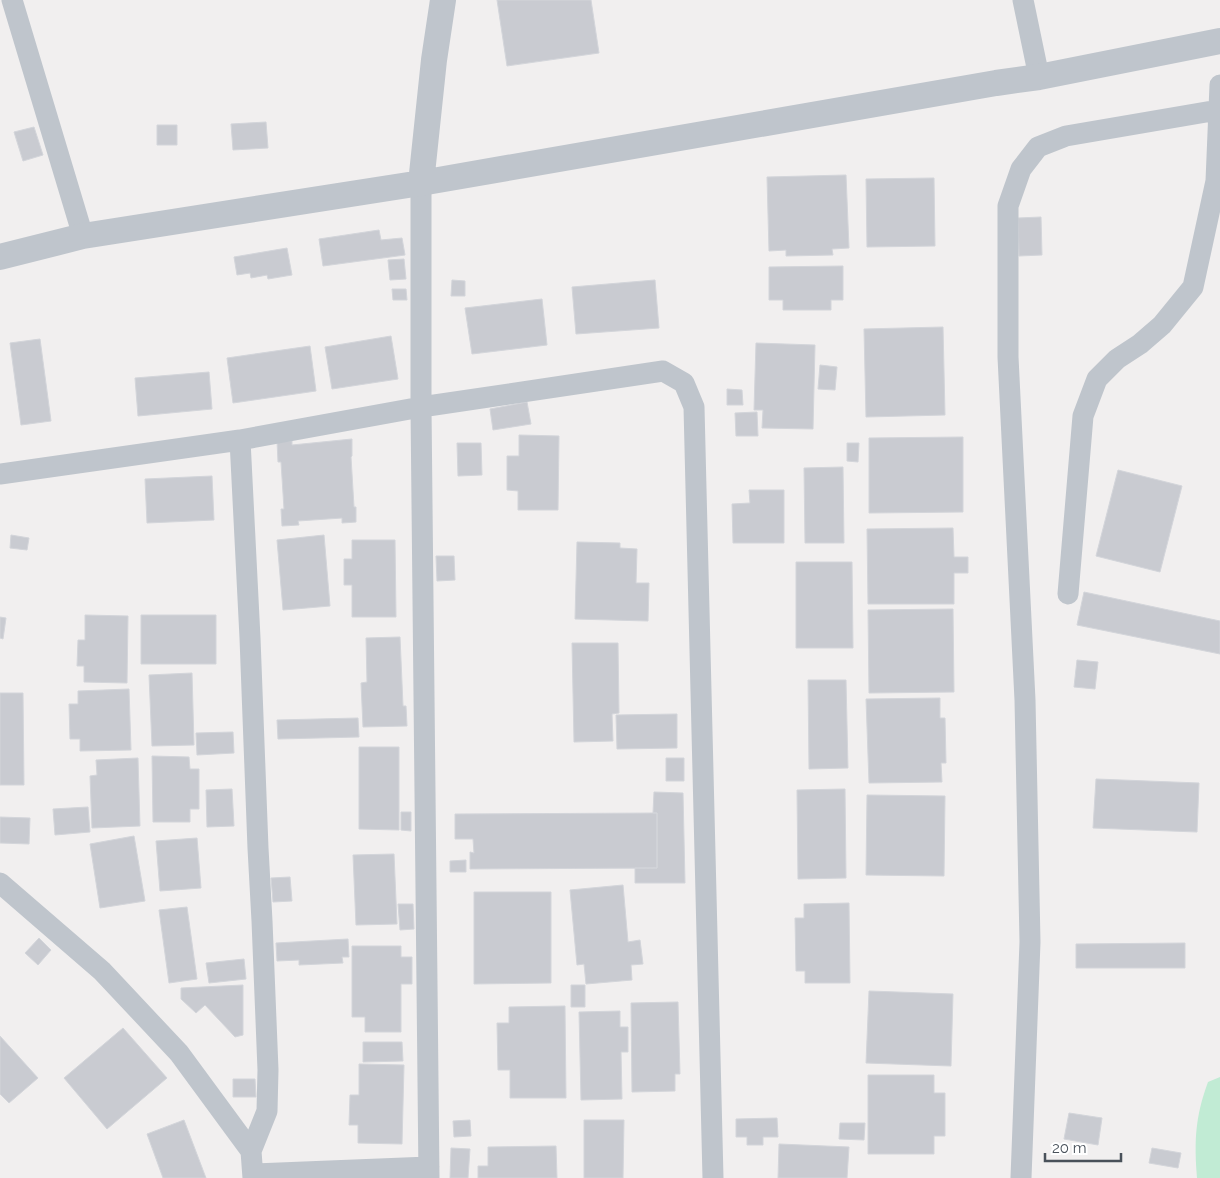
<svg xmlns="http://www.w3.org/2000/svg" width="1220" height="1178" font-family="Raleway,sans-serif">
<rect width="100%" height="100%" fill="#f1efef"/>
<path fill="#c1ebd4" d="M 1220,1077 L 1220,1178 L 1197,1178 C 1194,1142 1195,1117 1208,1082 Z"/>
<path fill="#c9cbd1" stroke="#d3d5da" d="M 497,0 L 591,0 L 599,53 L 507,66 Z
M 266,122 L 268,148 L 233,150 L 231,124 Z
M 157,125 L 177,125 L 177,145 L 157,145 Z
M 34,127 L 43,155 L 23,161 L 14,132 Z
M 846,175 L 849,248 L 832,249 L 833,255 L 786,256 L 786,250 L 769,251 L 767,177 Z
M 934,178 L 935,246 L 867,247 L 866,179 Z
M 1041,217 L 1042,255 L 1019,256 L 1018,218 Z
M 379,230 L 381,240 L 402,238 L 405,255 L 323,266 L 319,239 Z
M 287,248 L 292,275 L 268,279 L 267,275 L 251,278 L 250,273 L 237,275 L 234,257 Z
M 404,259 L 406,279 L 390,280 L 388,260 Z
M 843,266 L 843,300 L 831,300 L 831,310 L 783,310 L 783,300 L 769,300 L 769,267 Z
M 452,280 L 465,281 L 465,296 L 451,296 Z
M 655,280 L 659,328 L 576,334 L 572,287 Z
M 392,289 L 406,289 L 407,300 L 393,300 Z
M 542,299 L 547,345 L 472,354 L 465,308 Z
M 943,327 L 945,415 L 866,417 L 864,329 Z
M 391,336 L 398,379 L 332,389 L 325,347 Z
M 40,339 L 51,421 L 21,425 L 10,343 Z
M 756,343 L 815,345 L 813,429 L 762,428 L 763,410 L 754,410 Z
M 310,346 L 316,391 L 233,403 L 227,358 Z
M 820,365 L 837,367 L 835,390 L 818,389 Z
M 209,372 L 212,409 L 138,416 L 135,378 Z
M 727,389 L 742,390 L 743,405 L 727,405 Z
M 527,402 L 531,424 L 493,430 L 490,409 Z
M 757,412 L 758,436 L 736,436 L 735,413 Z
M 519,435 L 559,436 L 558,510 L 518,510 L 518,491 L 507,490 L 507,456 L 519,456 Z
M 963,437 L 963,512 L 869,513 L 869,438 Z
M 352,439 L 352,456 L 351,457 L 354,507 L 356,507 L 356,522 L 342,523 L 342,518 L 298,521 L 299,525 L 282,526 L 281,509 L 284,509 L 281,462 L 278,462 L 277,441 L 292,441 L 292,445 Z
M 457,443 L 481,443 L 482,475 L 458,476 Z
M 847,443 L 859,443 L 858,462 L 847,461 Z
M 843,467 L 844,543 L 805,543 L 804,468 Z
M 1118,470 L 1182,486 L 1160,572 L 1096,556 Z
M 212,476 L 214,520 L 147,523 L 145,479 Z
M 749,490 L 784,490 L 784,543 L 733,543 L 732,504 L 750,503 Z
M 953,528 L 954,557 L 968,557 L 968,573 L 954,573 L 954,604 L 868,604 L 867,529 Z
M 11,535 L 29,538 L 27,550 L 10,548 Z
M 324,535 L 330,606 L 283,610 L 277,540 Z
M 352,540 L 395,540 L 396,617 L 352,617 L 352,585 L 344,585 L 344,559 L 352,559 Z
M 577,542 L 620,543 L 620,548 L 637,549 L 636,583 L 649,583 L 648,621 L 575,619 Z
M 436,556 L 454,556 L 455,580 L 437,581 Z
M 796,562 L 852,562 L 853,648 L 796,648 Z
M 1084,592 L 1220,621 L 1220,654 L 1077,625 Z
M 953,609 L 954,692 L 869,693 L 868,610 Z
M 85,615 L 128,616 L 127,683 L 84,682 L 84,666 L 77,666 L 78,640 L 85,640 Z
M 141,615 L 216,615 L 216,664 L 141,664 Z
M 0,617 L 6,618 L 3,639 L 0,638 Z
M 400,637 L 403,706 L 406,706 L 407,726 L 363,727 L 361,683 L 367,682 L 366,638 Z
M 572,643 L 618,643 L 619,713 L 612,714 L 613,741 L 574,742 Z
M 1077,660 L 1098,662 L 1095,689 L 1074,687 Z
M 192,673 L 194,745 L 152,746 L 149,675 Z
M 808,680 L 846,680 L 848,768 L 809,769 Z
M 129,689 L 131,750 L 80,751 L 80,739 L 70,739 L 69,704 L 78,704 L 78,691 Z
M 0,693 L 23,693 L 24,785 L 0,785 Z
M 940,698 L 940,718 L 945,718 L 946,763 L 941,763 L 942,782 L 869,783 L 866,699 Z
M 677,714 L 677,748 L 617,749 L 616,715 Z
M 358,718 L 359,737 L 278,739 L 277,720 Z
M 233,732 L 234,753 L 197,755 L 196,733 Z
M 359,747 L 399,747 L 399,830 L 359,829 Z
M 152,756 L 189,757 L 190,769 L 199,769 L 199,809 L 190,809 L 190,822 L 153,822 Z
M 138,758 L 140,826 L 92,828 L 90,776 L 97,775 L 96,760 Z
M 666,758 L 684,758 L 684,781 L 666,781 Z
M 1096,779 L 1199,783 L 1197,832 L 1093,828 Z
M 232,789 L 234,826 L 207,827 L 206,790 Z
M 845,789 L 846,878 L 798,879 L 797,790 Z
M 654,792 L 683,793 L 685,883 L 635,883 L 635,868 L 657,868 L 657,813 L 653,813 Z
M 867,795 L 945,796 L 944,876 L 866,875 Z
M 88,807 L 90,832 L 55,835 L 53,809 Z
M 401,812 L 411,812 L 411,831 L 401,830 Z
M 657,813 L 657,868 L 470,869 L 470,852 L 474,853 L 473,839 L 455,839 L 455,814 Z
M 0,817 L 30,818 L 29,844 L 0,843 Z
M 134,836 L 145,901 L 100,908 L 90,844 Z
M 197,838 L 201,888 L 160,891 L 156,841 Z
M 394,854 L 397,924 L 356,925 L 353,855 Z
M 466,860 L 466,872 L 450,872 L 450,861 Z
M 290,877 L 292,901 L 273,902 L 271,878 Z
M 623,885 L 628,942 L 640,940 L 643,964 L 631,965 L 632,980 L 586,984 L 584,964 L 577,965 L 570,890 Z
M 474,892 L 551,892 L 551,983 L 474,984 Z
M 849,903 L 850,983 L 805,983 L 805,971 L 796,971 L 795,918 L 804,918 L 804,904 Z
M 398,904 L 413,904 L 414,929 L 400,930 Z
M 187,907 L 197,979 L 169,983 L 159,910 Z
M 39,938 L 51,950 L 38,965 L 25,953 Z
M 348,939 L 349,957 L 342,957 L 343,963 L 299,965 L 299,960 L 277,961 L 276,943 Z
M 1185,943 L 1185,968 L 1076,968 L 1076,944 Z
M 352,946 L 401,946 L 401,957 L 412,957 L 412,984 L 401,984 L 401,1032 L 365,1032 L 365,1017 L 352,1017 Z
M 244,959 L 246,979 L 209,983 L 206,963 Z
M 243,985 L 243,1035 L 235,1037 L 205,1005 L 196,1013 L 181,999 L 181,988 Z
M 571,985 L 585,985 L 585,1007 L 571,1007 Z
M 869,991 L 953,994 L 951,1066 L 866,1063 Z
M 678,1002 L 680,1074 L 675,1074 L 675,1091 L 632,1092 L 631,1003 Z
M 565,1006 L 566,1098 L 510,1098 L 510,1070 L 498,1070 L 497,1023 L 509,1023 L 509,1007 Z
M 620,1011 L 620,1027 L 628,1027 L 628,1052 L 621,1052 L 622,1099 L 581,1100 L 579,1012 Z
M 123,1028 L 167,1078 L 107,1129 L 64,1078 Z
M 0,1036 L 38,1078 L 9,1103 L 0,1094 Z
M 363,1042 L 402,1042 L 403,1061 L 363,1062 Z
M 359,1064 L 404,1065 L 402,1144 L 358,1143 L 358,1125 L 349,1125 L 350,1095 L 359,1095 Z
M 868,1075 L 934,1075 L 934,1093 L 945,1093 L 945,1136 L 934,1136 L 934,1154 L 868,1154 Z
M 233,1079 L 255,1079 L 256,1097 L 233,1097 Z
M 1069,1113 L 1102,1118 L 1098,1145 L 1064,1139 Z
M 777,1118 L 778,1137 L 763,1137 L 763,1145 L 747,1145 L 747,1137 L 736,1137 L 736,1119 Z
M 184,1120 L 206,1178 L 163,1178 L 147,1134 Z
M 470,1120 L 471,1136 L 454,1137 L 453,1121 Z
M 584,1120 L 624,1120 L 623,1178 L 584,1178 Z
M 840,1123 L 865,1123 L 864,1140 L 839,1139 Z
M 779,1144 L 849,1147 L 847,1178 L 778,1178 Z
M 556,1146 L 557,1178 L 478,1178 L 478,1166 L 488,1166 L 488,1147 Z
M 451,1148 L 470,1149 L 468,1178 L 450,1178 Z
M 1152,1148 L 1181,1153 L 1178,1168 L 1149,1163 Z"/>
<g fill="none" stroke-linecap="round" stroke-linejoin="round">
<path stroke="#bfc5cc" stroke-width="21" d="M 12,0 L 83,236
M 1023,0 L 1039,77
M 421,183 L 421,407 L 429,1178
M 240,440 L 250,638 L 258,848 L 262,921 L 268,1070 L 267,1111 L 251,1151
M 0,474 L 240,440 L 421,407 L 663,371 L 684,383 L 694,407 L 713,1178
M 1068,594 L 1083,416 L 1097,379 L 1117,359 L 1140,344 L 1162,325 L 1193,287 L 1216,181 L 1220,85
M 0,883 L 102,971 L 179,1053 L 251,1151 L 253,1178
M 253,1174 L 429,1167
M 1021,1178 L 1030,942 L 1025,700 L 1008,357 L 1008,206 L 1021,169 L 1038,147 L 1066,136 L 1218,110"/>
<path stroke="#bfc5cc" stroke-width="26" d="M 421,183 L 434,60 L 443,0
M 0,257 L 83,236 L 421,183 L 996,83 L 1039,77 L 1220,41"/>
</g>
<path d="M1045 1153v8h76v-8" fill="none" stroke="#49515a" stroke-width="2.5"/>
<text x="1052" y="1153" font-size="15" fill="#49515a" stroke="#ffffff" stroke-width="4" paint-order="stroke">20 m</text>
</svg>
